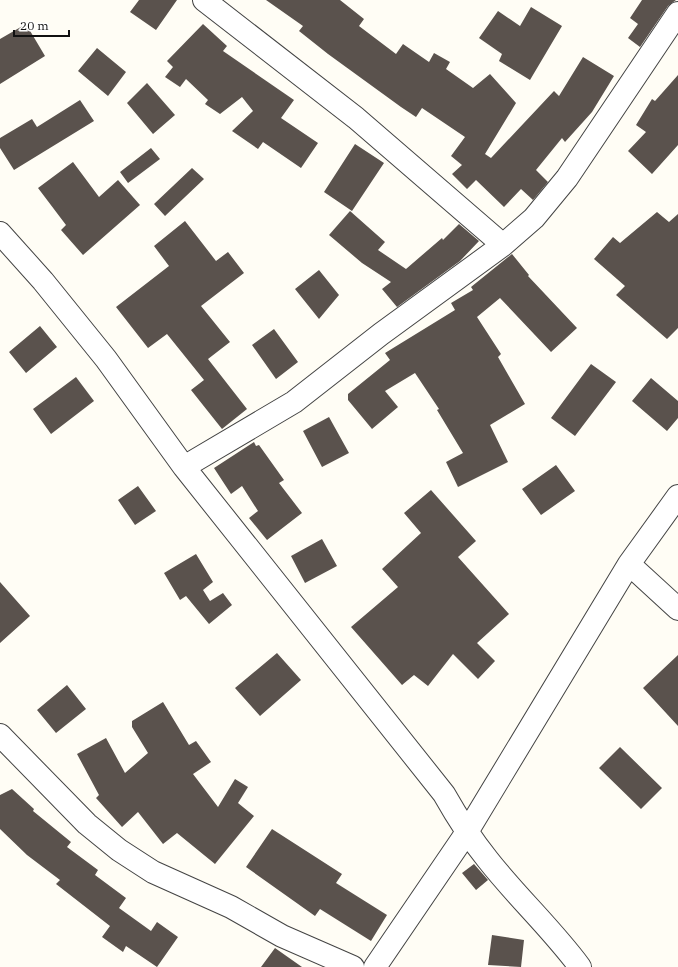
<svg xmlns="http://www.w3.org/2000/svg" width="678" height="967" font-family="'IBM Plex Serif',serif">
<rect width="100%" height="100%" fill="#fffdf5"/>
<path fill="#5a524d" d="M 139,0 L 177,0 L 156,30 L 130,12 Z
M 266,0 L 340,0 L 364,19 L 359,26 L 396,54 L 403,44 L 429,62 L 434,53 L 450,62 L 446,69 L 473,88 L 490,74 L 516,103 L 485,154 L 491,158 L 554,91 L 559,96 L 583,57 L 614,76 L 592,112 L 565,142 L 562,138 L 536,170 L 548,182 L 533,200 L 521,189 L 504,207 L 476,180 L 467,189 L 452,174 L 462,165 L 451,156 L 465,137 L 422,108 L 416,117 L 401,107 L 328,54 L 299,31 L 303,26 Z
M 642,0 L 676,0 L 668,6 L 640,47 L 628,38 L 638,24 L 630,18 Z
M 531,7 L 562,26 L 530,80 L 499,61 L 502,54 L 479,38 L 498,11 L 520,26 Z
M 26,24 L 45,56 L 0,84 L 0,39 Z
M 203,24 L 227,46 L 223,51 L 294,100 L 281,118 L 318,143 L 301,168 L 263,142 L 258,149 L 232,131 L 253,111 L 242,97 L 220,114 L 205,104 L 208,100 L 186,79 L 180,87 L 165,77 L 173,67 L 167,61 Z
M 97,48 L 126,72 L 108,96 L 78,71 Z
M 678,75 L 678,145 L 652,174 L 628,151 L 646,132 L 636,125 L 652,99 L 655,101 Z
M 147,83 L 175,115 L 153,134 L 127,103 Z
M 80,100 L 94,121 L 14,170 L 0,148 L 0,138 L 32,119 L 37,127 Z
M 355,144 L 384,163 L 352,211 L 324,192 Z
M 151,148 L 160,159 L 128,183 L 120,172 Z
M 73,162 L 99,197 L 118,180 L 140,205 L 83,255 L 61,230 L 66,225 L 38,188 Z
M 192,168 L 204,179 L 165,216 L 154,204 Z
M 350,211 L 385,242 L 378,250 L 406,269 L 442,238 L 443,240 L 459,224 L 479,241 L 460,261 L 397,307 L 382,289 L 391,282 L 362,263 L 329,235 Z
M 657,212 L 669,222 L 678,214 L 678,328 L 667,339 L 616,295 L 625,286 L 594,259 L 613,237 L 620,243 Z
M 185,221 L 216,261 L 228,252 L 244,273 L 201,306 L 230,342 L 208,359 L 247,409 L 222,429 L 191,390 L 204,380 L 167,334 L 148,348 L 116,307 L 169,266 L 154,246 Z
M 512,254 L 529,275 L 528,276 L 577,328 L 551,352 L 500,298 L 477,317 L 501,354 L 498,357 L 525,404 L 490,425 L 508,462 L 458,487 L 446,462 L 463,453 L 437,410 L 439,409 L 415,373 L 385,391 L 398,407 L 372,429 L 348,400 L 348,394 L 390,360 L 385,353 L 455,310 L 451,303 L 473,290 L 471,287 Z
M 319,270 L 339,295 L 319,319 L 295,289 Z
M 40,326 L 57,347 L 26,373 L 9,352 Z
M 274,329 L 298,362 L 276,379 L 252,345 Z
M 591,364 L 616,382 L 575,436 L 551,418 Z
M 76,377 L 94,401 L 51,434 L 33,409 Z
M 651,378 L 678,401 L 678,418 L 667,431 L 632,401 Z
M 329,417 L 349,453 L 322,467 L 303,431 Z
M 254,442 L 256,446 L 259,445 L 284,480 L 279,483 L 302,513 L 267,540 L 249,518 L 258,511 L 242,486 L 231,494 L 214,468 Z
M 556,465 L 575,491 L 541,515 L 522,489 Z
M 138,486 L 156,511 L 135,525 L 118,500 Z
M 431,490 L 476,541 L 458,557 L 509,614 L 477,643 L 495,661 L 478,679 L 453,654 L 428,686 L 414,675 L 402,685 L 351,627 L 398,587 L 382,569 L 421,533 L 404,513 Z
M 322,539 L 337,566 L 305,583 L 291,556 Z
M 196,554 L 213,582 L 203,590 L 210,601 L 223,593 L 232,605 L 209,624 L 186,596 L 180,600 L 164,573 Z
M 0,582 L 30,616 L 0,643 Z
M 277,653 L 301,680 L 260,716 L 235,688 Z
M 678,655 L 678,726 L 643,688 Z
M 67,685 L 86,709 L 56,733 L 37,710 Z
M 163,702 L 189,745 L 196,741 L 211,762 L 193,774 L 218,807 L 235,779 L 248,787 L 238,803 L 254,816 L 215,864 L 177,833 L 163,844 L 138,812 L 122,827 L 96,798 L 99,795 L 77,754 L 106,738 L 125,773 L 148,753 L 132,727 L 132,721 Z
M 620,747 L 662,788 L 641,809 L 599,768 Z
M 12,789 L 34,809 L 33,811 L 71,842 L 67,847 L 98,870 L 95,875 L 126,898 L 119,908 L 151,931 L 157,922 L 178,937 L 157,967 L 126,946 L 123,952 L 102,937 L 110,926 L 56,884 L 60,880 L 27,855 L 0,829 L 0,795 Z
M 272,829 L 342,874 L 336,883 L 387,915 L 371,941 L 320,909 L 315,916 L 246,867 Z
M 474,864 L 488,880 L 476,890 L 462,873 Z
M 492,935 L 524,940 L 521,967 L 488,965 Z
M 275,948 L 302,967 L 261,967 Z"/>
<g fill="none" stroke-linecap="round" stroke-linejoin="round">
<g stroke="#444" stroke-width="24">
<path id="minor" d="M 204,0 L 356,118 L 503,245
M 0,233 L 43,281 L 106,359 L 184,467 L 444,794 C 457,817 471,839 488,860 C 517,897 552,929 580,967
M 184,467 L 294,402 L 381,334 L 503,245 L 534,218 L 567,178 L 678,13
M 629,564 L 678,609
M 0,735 L 87,824 L 119,850 L 153,872 L 231,907 L 282,936 L 353,967
M 375,967 L 467,832 L 629,564 L 678,496"/>
</g>
<use href="#minor" stroke="#fff" stroke-width="22"/>
</g>
<path d="M14 30v6h55v-6" fill="none" stroke="#111111" stroke-width="2"/>
<text x="20" y="30" font-size="12" fill="#111111" stroke="#ffffff" stroke-width="3" paint-order="stroke">20 m</text>
</svg>
